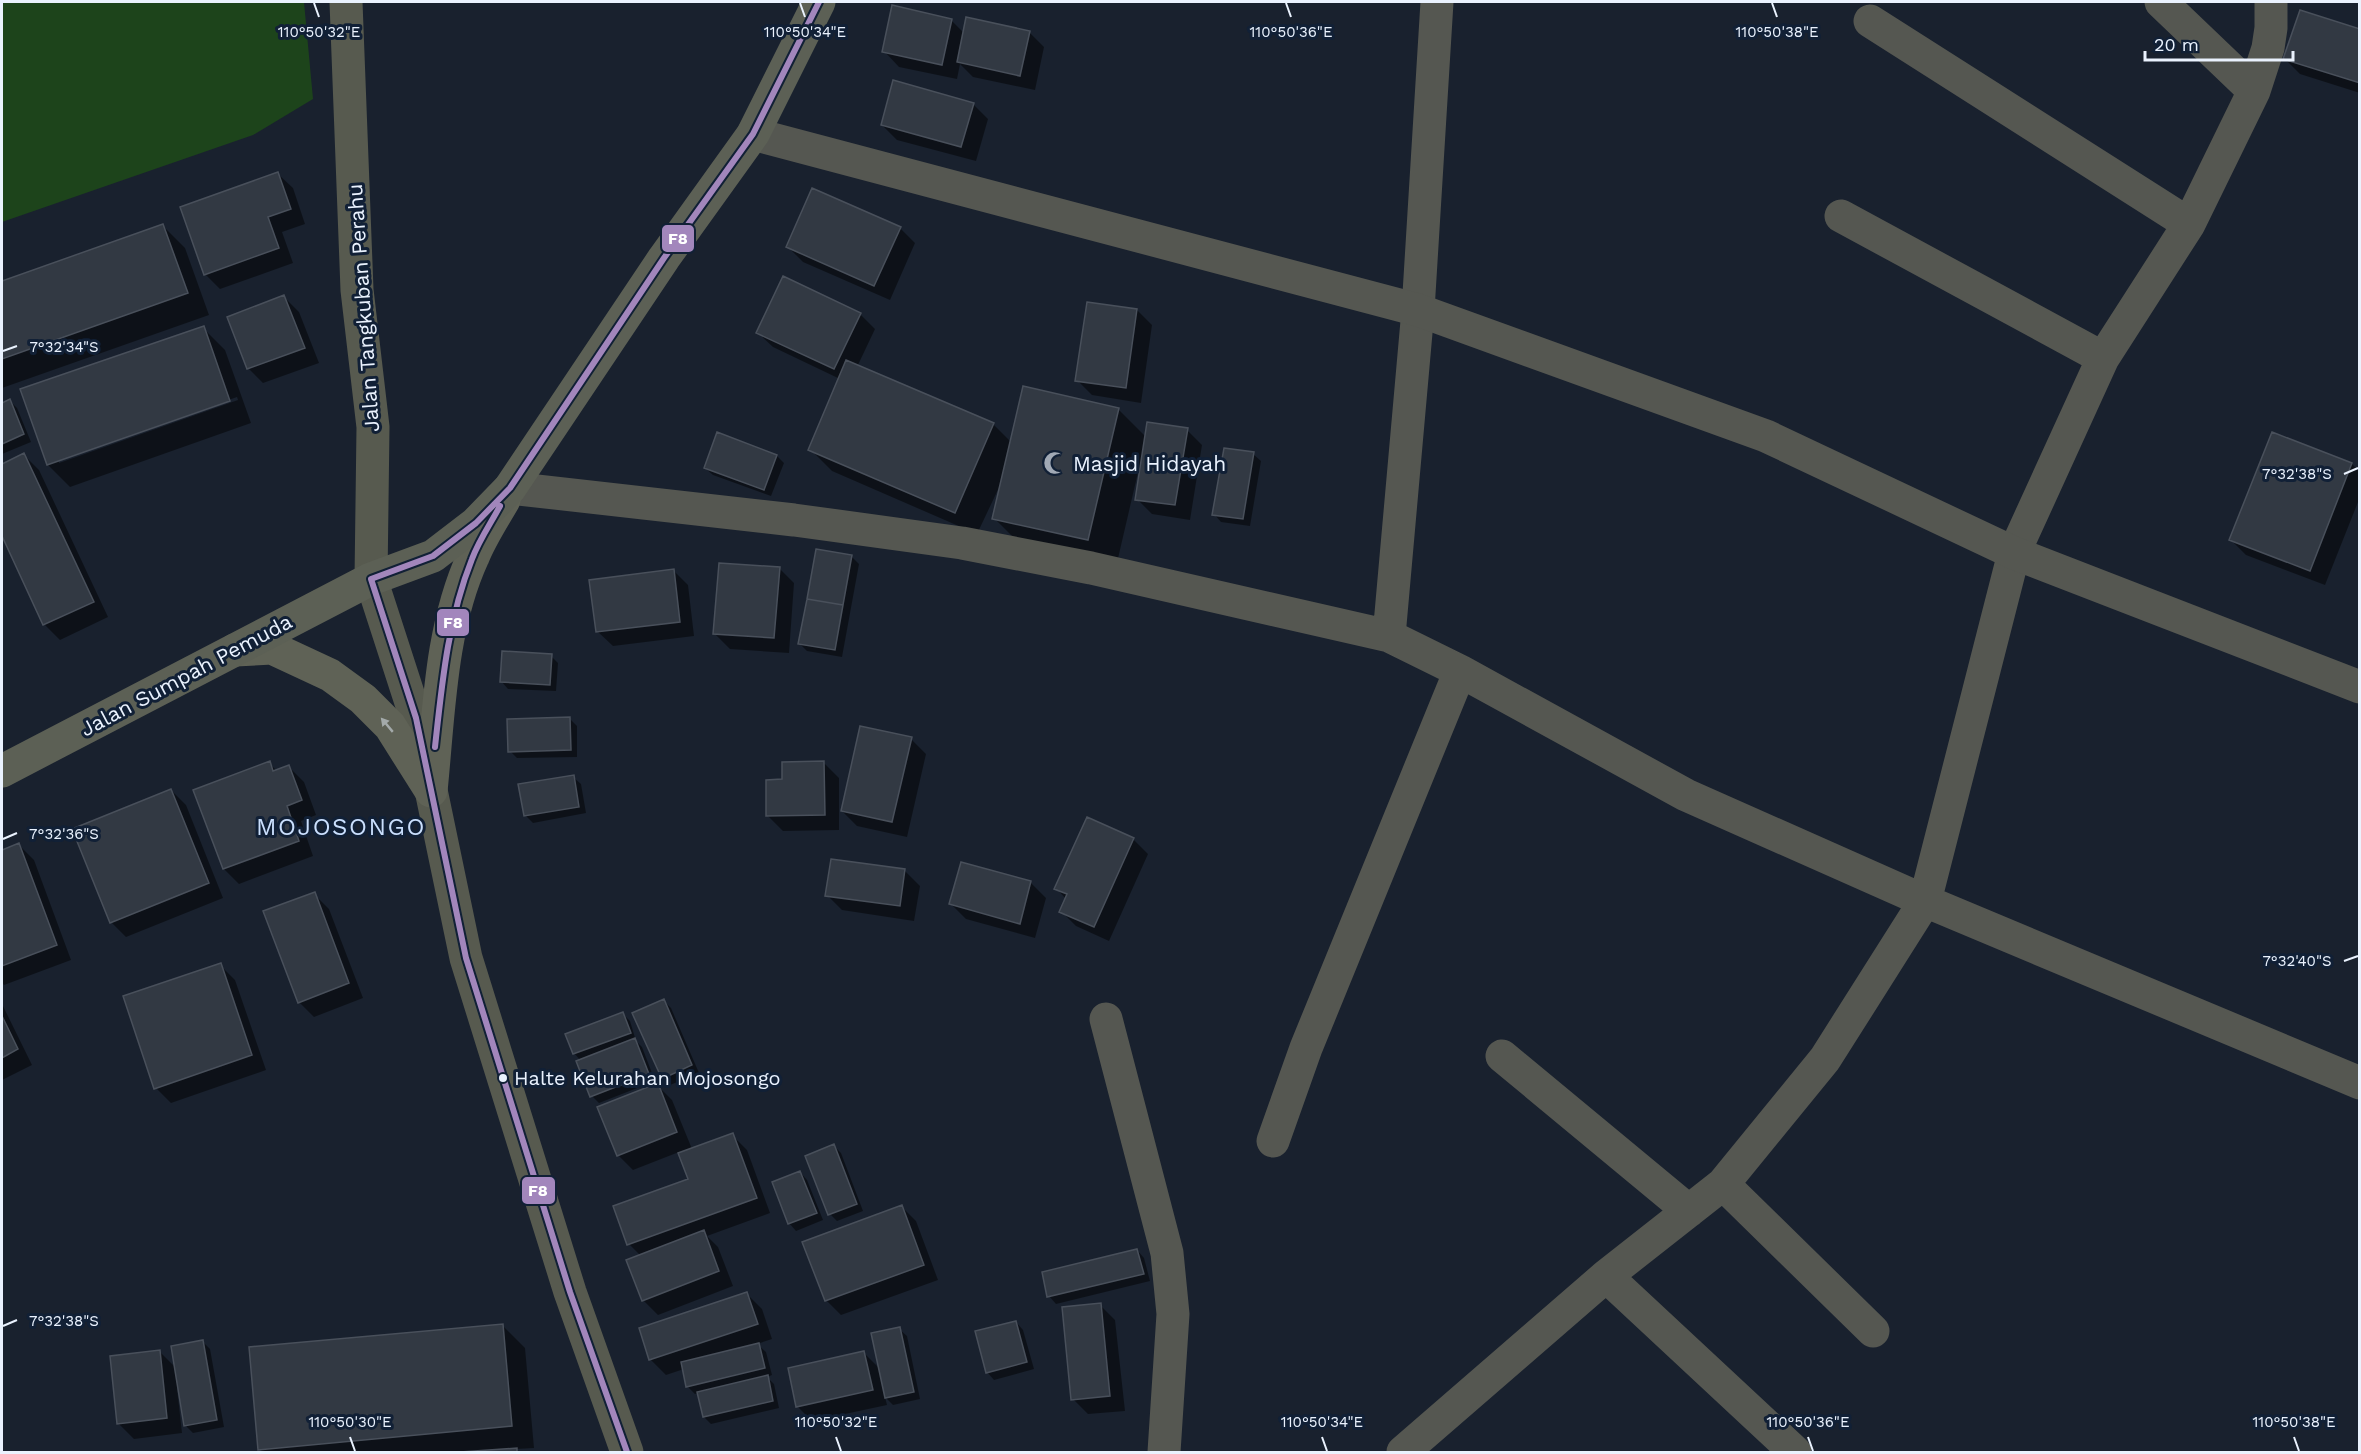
<svg xmlns="http://www.w3.org/2000/svg" width="2361" height="1454" font-family="'Work Sans',sans-serif">
<rect width="100%" height="100%" fill="#19212e"/>
<path fill="#1d441b" d="M 2,2 L 304,2 L 313,99 L 253,135 L 2,222 Z"/>
<path fill="#0007" fill-rule="evenodd" d="M 951,20 L 964,33 L 1029,32 L 1044,47 L 1035,90 L 973,77 L 960,64 L 957,79 L 899,67 L 884,51 Z
M 2360,31 L 2360,93 L 2300,74 L 2285,59 Z
M 973,104 L 988,119 L 976,161 L 897,140 L 882,125 Z
M 278,174 L 293,188 L 305,224 L 282,232 L 293,263 L 220,289 L 205,274 Z
M 163,226 L 185,248 L 209,315 L 2,388 L 2,283 Z
M 900,228 L 915,243 L 890,300 L 803,262 L 788,247 Z
M 284,297 L 299,312 L 319,363 L 263,383 L 248,368 Z
M 1137,310 L 1152,325 L 1141,403 L 1092,395 L 1077,380 Z
M 860,314 L 875,329 L 857,367 L 993,424 L 1011,442 L 1118,409 L 1146,437 L 1187,430 L 1202,445 L 1190,520 L 1152,514 L 1137,499 L 1141,469 L 1139,468 L 1116,567 L 1022,546 L 994,518 L 1003,479 L 977,534 L 832,471 L 810,449 L 840,379 L 773,347 L 758,333 Z
M 203,328 L 225,350 L 251,423 L 70,487 L 48,465 L 22,390 ZM 237,397 L 238,400 L 59,463 L 59,460 Z
M 10,401 L 17,408 L 31,442 L 2,454 L 2,404 Z
M 1253,454 L 1261,461 L 1250,526 L 1221,522 L 1214,514 Z
M 24,455 L 39,470 L 108,617 L 60,640 L 45,625 L 2,533 L 2,466 Z
M 777,456 L 784,463 L 771,496 L 713,475 L 705,468 Z
M 2352,464 L 2360,472 L 2360,497 L 2325,585 L 2246,555 L 2231,540 Z
M 817,551 L 852,557 L 859,564 L 842,657 L 807,651 L 800,644 Z
M 779,568 L 794,583 L 789,653 L 730,649 L 715,634 Z
M 673,570 L 688,585 L 694,636 L 613,646 L 597,631 Z
M 551,656 L 558,663 L 556,691 L 508,689 L 501,681 Z
M 569,718 L 577,726 L 577,757 L 517,758 L 510,751 Z
M 911,739 L 926,754 L 907,837 L 857,826 L 842,811 Z
M 269,763 L 277,771 L 289,767 L 304,782 L 316,815 L 301,821 L 313,856 L 239,884 L 224,869 L 195,791 Z
M 824,763 L 839,778 L 839,830 L 783,831 L 768,816 Z
M 573,777 L 581,784 L 586,813 L 533,823 L 525,815 Z
M 171,790 L 186,805 L 223,898 L 126,937 L 111,922 Z
M 1133,839 L 1148,854 L 1109,941 L 1076,926 L 1061,911 L 1066,899 L 1056,888 Z
M 19,845 L 34,860 L 71,960 L 4,985 L 2,982 L 2,851 Z
M 832,860 L 905,871 L 920,886 L 914,921 L 842,910 L 827,895 Z
M 962,864 L 1031,883 L 1046,898 L 1035,938 L 966,919 L 951,904 Z
M 314,894 L 329,909 L 363,998 L 314,1017 L 299,1002 Z
M 220,965 L 235,980 L 266,1070 L 171,1103 L 156,1088 Z
M 664,1001 L 671,1008 L 699,1073 L 670,1085 L 663,1078 Z
M 2,1004 L 32,1065 L 2,1080 Z
M 623,1014 L 630,1021 L 636,1041 L 642,1047 L 655,1081 L 599,1103 L 592,1096 L 581,1061 L 574,1053 Z
M 657,1085 L 672,1100 L 692,1149 L 732,1135 L 747,1150 L 770,1213 L 707,1236 L 718,1247 L 733,1286 L 658,1315 L 643,1300 L 641,1256 L 629,1244 L 689,1180 L 679,1152 L 633,1170 L 618,1155 Z
M 834,1146 L 841,1153 L 863,1211 L 837,1221 L 830,1214 Z
M 800,1172 L 807,1180 L 823,1220 L 796,1231 L 789,1223 Z
M 901,1206 L 916,1221 L 938,1280 L 841,1315 L 826,1300 Z
M 1137,1250 L 1144,1258 L 1150,1281 L 1056,1304 L 1049,1296 Z
M 747,1294 L 762,1309 L 772,1339 L 757,1344 L 766,1352 L 772,1375 L 767,1377 L 774,1384 L 779,1408 L 711,1424 L 704,1417 L 699,1393 L 695,1394 L 688,1387 L 684,1369 L 666,1375 L 651,1360 L 641,1329 Z
M 1100,1305 L 1115,1320 L 1125,1411 L 1088,1414 L 1073,1399 Z
M 1016,1322 L 1023,1330 L 1034,1369 L 994,1380 L 987,1372 Z
M 503,1326 L 525,1348 L 534,1448 L 516,1449 L 519,1452 L 263,1452 L 259,1449 Z
M 899,1329 L 907,1336 L 920,1399 L 893,1405 L 885,1397 L 887,1405 L 812,1421 L 797,1406 L 863,1352 L 880,1369 Z
M 202,1341 L 210,1349 L 224,1427 L 193,1433 L 186,1426 L 179,1388 L 177,1388 L 182,1433 L 134,1439 L 119,1424 L 160,1352 L 176,1368 Z"/>
<path fill="#323943" stroke="#49505b" stroke-width="1.5" d="M 892,5 L 952,19 L 942,65 L 882,52 Z
M 2300,10 L 2360,29 L 2360,83 L 2283,59 Z
M 966,17 L 1030,31 L 1020,76 L 957,62 Z
M 893,80 L 974,103 L 961,147 L 881,125 Z
M 278,172 L 291,209 L 268,217 L 279,248 L 204,275 L 180,207 Z
M 812,188 L 901,227 L 874,286 L 786,247 Z
M 163,224 L 188,293 L 2,359 L 2,281 Z
M 783,276 L 861,313 L 834,369 L 756,333 Z
M 284,295 L 305,348 L 247,369 L 227,317 Z
M 1087,302 L 1137,309 L 1126,388 L 1075,381 Z
M 204,326 L 230,401 L 47,465 L 20,389 Z
M 846,360 L 994,423 L 955,513 L 808,450 Z
M 1023,386 L 1119,408 L 1088,540 L 992,519 Z
M 10,399 L 24,434 L 2,444 L 2,403 Z
M 1147,422 L 1188,428 L 1175,505 L 1135,500 Z
M 717,432 L 777,455 L 764,490 L 704,468 Z
M 2272,432 L 2352,463 L 2310,571 L 2229,540 Z
M 1224,448 L 1254,452 L 1243,519 L 1212,515 Z
M 24,453 L 94,602 L 43,625 L 2,536 L 2,464 Z
M 816,549 L 852,555 L 843,605 L 807,599 Z
M 719,563 L 780,567 L 774,638 L 713,634 Z
M 674,569 L 680,622 L 596,632 L 589,580 Z
M 807,599 L 843,605 L 835,650 L 798,644 Z
M 502,651 L 552,654 L 550,685 L 500,682 Z
M 570,717 L 571,750 L 508,752 L 507,719 Z
M 860,726 L 912,737 L 892,822 L 841,811 Z
M 270,761 L 273,771 L 289,765 L 302,800 L 287,806 L 299,841 L 223,869 L 193,790 Z
M 824,761 L 825,815 L 766,816 L 766,780 L 782,779 L 782,762 Z
M 574,775 L 579,807 L 524,816 L 518,784 Z
M 171,789 L 209,883 L 110,923 L 72,829 Z
M 1087,817 L 1134,838 L 1094,927 L 1059,912 L 1067,894 L 1054,889 Z
M 19,843 L 57,945 L 2,966 L 2,850 Z
M 831,859 L 905,869 L 900,906 L 825,896 Z
M 961,862 L 1031,881 L 1020,924 L 949,904 Z
M 315,892 L 349,983 L 298,1003 L 263,911 Z
M 221,963 L 252,1055 L 154,1089 L 123,996 Z
M 664,999 L 692,1065 L 662,1079 L 632,1013 Z
M 623,1012 L 631,1033 L 573,1054 L 565,1034 Z
M 2,1016 L 18,1049 L 2,1058 Z
M 635,1038 L 649,1074 L 590,1097 L 576,1061 Z
M 658,1083 L 677,1132 L 617,1156 L 597,1107 Z
M 733,1133 L 757,1198 L 627,1245 L 613,1206 L 688,1179 L 678,1153 Z
M 834,1144 L 857,1204 L 828,1215 L 805,1156 Z
M 800,1171 L 817,1213 L 788,1224 L 772,1182 Z
M 902,1205 L 924,1265 L 825,1301 L 802,1242 Z
M 704,1230 L 719,1271 L 642,1301 L 626,1260 Z
M 1137,1249 L 1144,1274 L 1047,1297 L 1042,1272 Z
M 747,1292 L 758,1324 L 649,1360 L 639,1328 Z
M 1101,1303 L 1110,1396 L 1071,1400 L 1062,1307 Z
M 1016,1321 L 1027,1362 L 986,1373 L 975,1331 Z
M 503,1324 L 512,1426 L 258,1450 L 249,1347 Z
M 900,1327 L 914,1392 L 885,1398 L 871,1333 Z
M 203,1340 L 217,1420 L 184,1426 L 171,1346 Z
M 759,1343 L 765,1368 L 686,1387 L 681,1362 Z
M 160,1350 L 167,1418 L 117,1424 L 110,1356 Z
M 864,1351 L 873,1390 L 796,1407 L 788,1368 Z
M 768,1375 L 773,1401 L 703,1417 L 697,1392 Z
M 517,1448 L 517,1452 L 460,1452 Z"/>
<g fill="none" stroke-linecap="round" stroke-linejoin="round">
<path stroke="#555751" stroke-width="33" d="M 2161,2 L 2254,91
M 1870,21 L 2189,224
M 1841,216 L 2103,358
M 510,488 L 794,520 L 962,543 L 1091,568 L 1389,636 L 1460,671 L 1686,795 L 1925,901 L 2360,1083
M 1389,636 L 1418,310 L 1437,2
M 1106,1019 L 1167,1253 L 1173,1314 L 1164,1452
M 1502,1056 L 1689,1211
M 1273,1141 L 1306,1048 L 1460,671
M 1723,1184 L 1873,1331
M 1606,1276 L 1795,1452
M 1403,1452 L 1606,1276 L 1723,1184 L 1825,1059 L 1925,901 L 2014,553 L 2103,358 L 2189,224 L 2254,91 L 2268,48 L 2271,28 L 2271,2"/>
<path stroke="#555751" stroke-width="33" d="M 753,134 L 1418,310 L 1766,436 L 2014,553 L 2360,687"/>
<path stroke="#575a4f" stroke-width="33" d="M 346,2 L 357,290 L 373,427 L 371,579 L 416,718 L 466,958 L 570,1292 L 627,1452"/>
<path stroke="#5f6256" stroke-width="33" d="M 235,650 L 272,648 L 330,675 L 363,699 L 390,726 L 431,791
M 431,791 C 439,713 440,629 473,557 C 481,537 493,519 504,500"/>
<path stroke="#5c6055" stroke-width="33" d="M 2,771 L 371,579 L 433,556 L 476,523 L 510,488 L 664,258 L 753,134 L 819,2"/>
<g stroke="#112036" stroke-width="10">
<path id="bus-1" d="M 435,747 C 442,683 448,619 472,559 C 479,540 491,523 500,506
M 627,1452 L 570,1292 L 466,958 L 416,718 L 371,579 L 433,556 L 476,523 L 510,488 L 664,258 L 753,134 L 819,2"/>
</g>
<use href="#bus-1" stroke="#a286bc" stroke-width="6"/>
</g>
<defs><path id="oneway-solid" d="M-6-.8H1V-3.2L6.5 0L1 3.2V.8H-6Z" transform="scale(1.5)"/></defs>
<use fill="#a4aaaa" href="#oneway-solid" transform="translate(387 725) rotate(-130)"/>
<path fill="none" stroke="#eaf2fe" stroke-width="2" d="M 314,3 L 319,17M 800,3 L 805,17M 1286,3 L 1291,17M 1772,3 L 1777,17M 3,351 L 17,346M 2344,474 L 2358,468M 3,839 L 17,833M 2344,961 L 2358,956M 3,1326 L 17,1320M 350,1437 L 355,1451M 836,1437 L 841,1451M 1322,1437 L 1327,1451M 1808,1437 L 1813,1451M 2294,1437 L 2299,1451"/>
<defs>
<g id="mosque-bare" transform="scale(1.8)"><path d="M3.5-4.9A6 6 0 1 0 3.5 4.9A5 5 0 1 1 3.5-4.9Z" fill="#a1a9b5" stroke="#112036" stroke-width="2.5" paint-order="stroke"/></g>
</defs>
<g fill-rule="evenodd">
<use href="#mosque-bare" x="1055" y="463"/>
</g>
<circle fill="#eaf2fe" stroke="#112036" stroke-width="2" cx="503" cy="1078" r="5"/>
<g text-anchor="middle" dominant-baseline="central" stroke-width="6" stroke-linejoin="round" paint-order="stroke">
<g font-size="20" fill="#eaf2fe" stroke="#112036" text-anchor="start">
<text x="514" y="1078">Halte Kelurahan Mojosongo</text>
</g>
<g font-size="21" fill="#eaf2fe" stroke="#112036">
<text transform="translate(363 308) rotate(-94)">Jalan Tangkuban Perahu</text>
<text transform="translate(186 675) rotate(-28)">Jalan Sumpah Pemuda</text>
</g>
<g font-size="21" fill="#eaf2fe" stroke="#112036" text-anchor="start">
<text x="1073" y="463">Masjid Hidayah</text>
</g>
<g font-size="24" letter-spacing="1.5" fill="#cadffd" stroke="#112036">
<text x="341" y="827">MOJOSONGO</text>
</g>
</g>
<g font-size="15" text-anchor="middle" fill="#eaf2fe" stroke="#112036" stroke-width="6" stroke-linejoin="round" paint-order="stroke">
<text x="319" y="37">110°50'32"E</text>
<text x="805" y="37">110°50'34"E</text>
<text x="1291" y="37">110°50'36"E</text>
<text x="1777" y="37">110°50'38"E</text>
<text x="64" y="352">7°32'34"S</text>
<text x="2297" y="479">7°32'38"S</text>
<text x="64" y="839">7°32'36"S</text>
<text x="2297" y="966">7°32'40"S</text>
<text x="64" y="1326">7°32'38"S</text>
<text x="350" y="1427">110°50'30"E</text>
<text x="836" y="1427">110°50'32"E</text>
<text x="1322" y="1427">110°50'34"E</text>
<text x="1808" y="1427">110°50'36"E</text>
<text x="2294" y="1427">110°50'38"E</text>
</g>
<g stroke="#112036" stroke-width="2">
<rect x="661" y="224" width="34" height="29" rx="6" fill="#a286bc"/>
<rect x="436" y="608" width="34" height="29" rx="6" fill="#a286bc"/>
<rect x="521" y="1176" width="35" height="29" rx="6" fill="#a286bc"/>
</g>
<g font-size="16" text-anchor="middle" font-weight="bold" fill="#fff">
<text x="678" y="244">F8</text>
<text x="453" y="628">F8</text>
<text x="538" y="1196">F8</text>
</g>
<rect width="2361" height="1454" fill="none" stroke="#eaf2fe" stroke-width="6"/>
<path d="M2145 51v9h148v-9" fill="none" stroke="#eaf2fe" stroke-width="3"/>
<text x="2154" y="51" font-size="18" fill="#eaf2fe" stroke="#112036" stroke-width="4.5" paint-order="stroke">20 m</text>
</svg>
